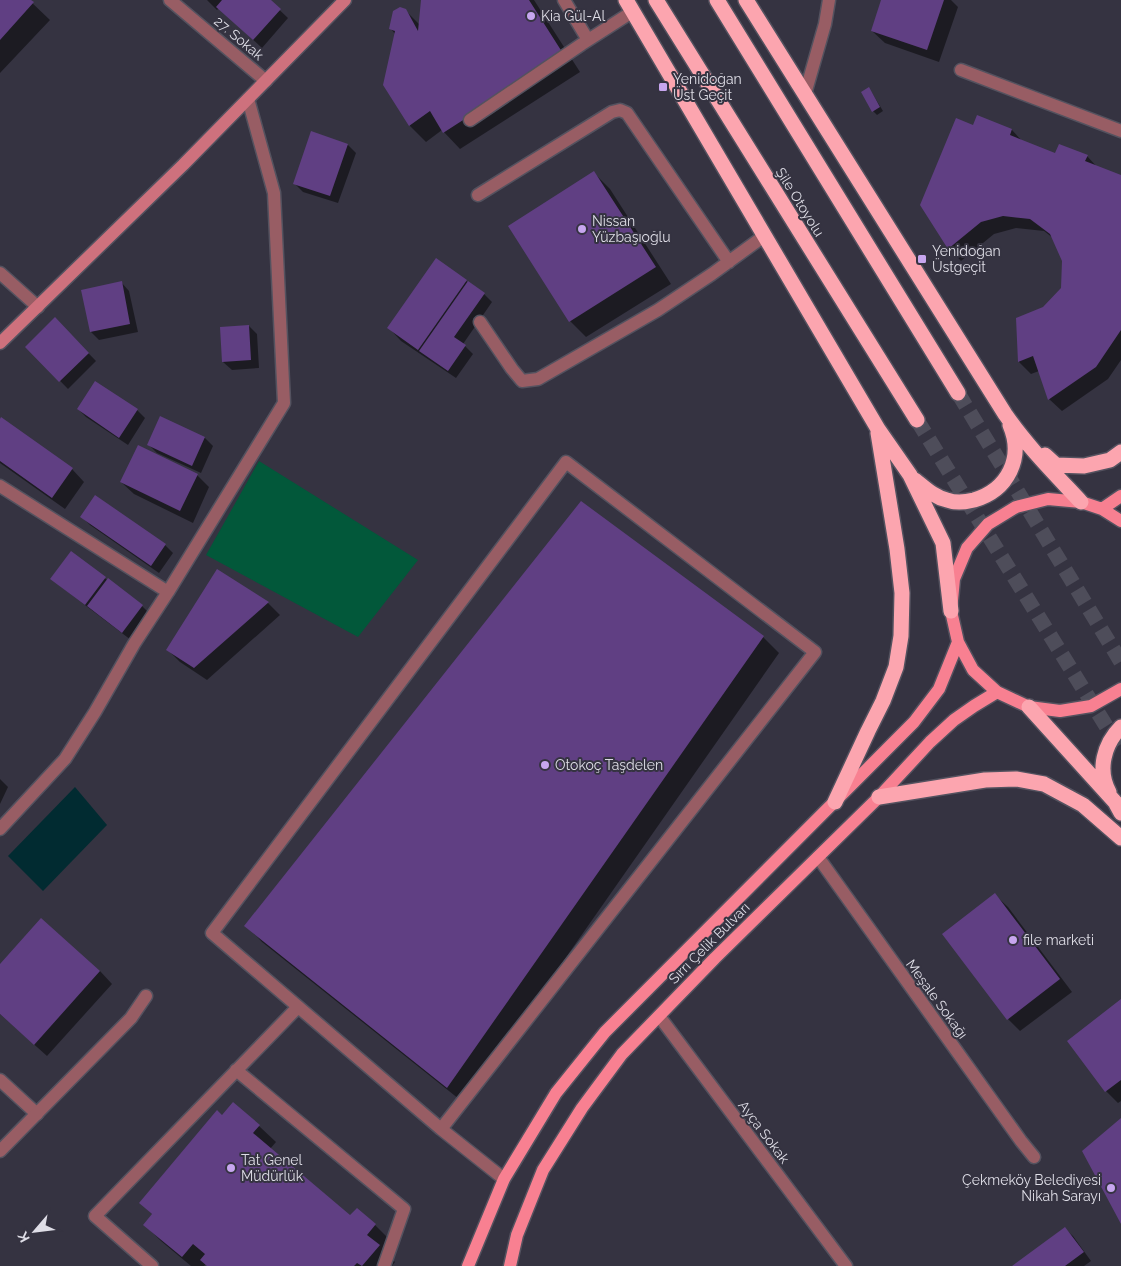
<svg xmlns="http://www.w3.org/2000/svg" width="1121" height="1266" font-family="Raleway,sans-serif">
<rect width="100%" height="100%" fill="#353341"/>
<path fill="#02583a" d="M 259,461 L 418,560 L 358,637 L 206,555 Z"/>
<path fill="#012b31" d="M 75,787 L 107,825 L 43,891 L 8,856 Z"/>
<path fill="#0007" d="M 0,0 L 29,0 L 50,20 L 0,73 Z
M 207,0 L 269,0 L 288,18 L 262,48 L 219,8 L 217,10 Z
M 422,0 L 534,0 L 580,72 L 460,149 L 442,130 L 426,142 L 410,126 L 385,84 L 395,34 L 391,29 L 405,10 L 420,25 Z
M 883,0 L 951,0 L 958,7 L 939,62 L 885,43 L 872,31 Z
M 869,89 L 872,93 L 883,111 L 877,115 L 873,111 Z
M 978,117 L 1012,130 L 1022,141 L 1056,155 L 1087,156 L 1098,168 L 1121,176 L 1121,360 L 1108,379 L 1062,411 L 1049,399 L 1039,371 L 1031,374 L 1019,362 L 1017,319 L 1044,308 L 1062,289 L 1063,260 L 1053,238 L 1044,231 L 1016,228 L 994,234 L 961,261 L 949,248 L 922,205 L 974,127 Z
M 312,133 L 348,145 L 356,153 L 338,203 L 303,192 L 295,184 Z
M 593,172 L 610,189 L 671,284 L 586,337 L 570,321 Z
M 466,281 L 484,294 L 492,302 L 463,344 L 473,354 L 456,378 L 401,341 L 389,328 Z
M 121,282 L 129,291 L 138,332 L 99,340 L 91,332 Z
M 55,319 L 96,361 L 68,389 L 27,347 Z
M 249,326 L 257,334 L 259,368 L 232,370 L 223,362 Z
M 78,409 L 137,410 L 145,418 L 128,445 L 86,417 Z
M 160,418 L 205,438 L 213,446 L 201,473 L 157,453 L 148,444 Z
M 0,421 L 72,469 L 84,482 L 65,509 L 0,463 Z
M 197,475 L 209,487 L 193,523 L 134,494 L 121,482 Z
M 96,497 L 165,545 L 173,553 L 159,573 L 90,525 L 82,517 Z
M 71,553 L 142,606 L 150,614 L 131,640 L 60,586 L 52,578 Z
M 217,571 L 268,603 L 280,615 L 207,680 L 180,662 L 168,650 Z
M 763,637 L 779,653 L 464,1103 L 262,942 L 246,925 Z
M 0,779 L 8,787 L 0,804 Z
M 995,895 L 1008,907 L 1072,992 L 1020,1031 L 1008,1019 Z
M 0,966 L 100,971 L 112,984 L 47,1056 L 0,1014 Z
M 1121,1001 L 1121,1101 L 1118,1103 L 1106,1091 Z
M 233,1104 L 259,1126 L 276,1142 L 270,1149 L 350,1217 L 357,1210 L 375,1225 L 392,1242 L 384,1251 L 395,1262 L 392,1266 L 208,1266 L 206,1264 L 204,1266 L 191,1266 L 161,1241 L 145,1225 L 153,1215 L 140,1203 Z
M 1064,1228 L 1073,1236 L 1091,1261 L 1084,1266 L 1014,1266 Z"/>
<path fill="#603f83" d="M 0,0 L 31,0 L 34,2 L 0,40 Z
M 222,0 L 271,0 L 281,9 L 253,40 L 216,7 Z
M 421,0 L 529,0 L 564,55 L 443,133 L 430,111 L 409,126 L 383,85 L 395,31 L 389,29 L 393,11 L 400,7 L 406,9 L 418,31 Z
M 881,0 L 944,0 L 927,50 L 871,31 Z
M 869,87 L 880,107 L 872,112 L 861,92 Z
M 977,115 L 1012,129 L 1010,135 L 1055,153 L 1059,144 L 1088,155 L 1085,161 L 1121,175 L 1121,330 L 1096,367 L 1048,400 L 1033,356 L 1018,362 L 1016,318 L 1043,307 L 1061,288 L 1062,261 L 1050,234 L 1030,219 L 1003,216 L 981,222 L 948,249 L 920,205 L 956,118 L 973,125 Z
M 311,131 L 348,144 L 330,196 L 293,184 Z
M 594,171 L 656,267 L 569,322 L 508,226 Z
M 436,258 L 467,280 L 418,350 L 387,328 Z
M 122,281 L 130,324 L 90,332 L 81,290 Z
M 468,281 L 485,293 L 454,337 L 466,345 L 448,371 L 419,351 Z
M 55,317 L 89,353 L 59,382 L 25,347 Z
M 249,325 L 251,360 L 222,362 L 220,327 Z
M 95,381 L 138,409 L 119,438 L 77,409 Z
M 160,416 L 205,437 L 192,466 L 147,445 Z
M 1,417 L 73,468 L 52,498 L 0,461 L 0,419 Z
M 138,445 L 198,474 L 180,511 L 120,482 Z
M 95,495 L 166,544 L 151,566 L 80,517 Z
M 581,501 L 764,636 L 447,1088 L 244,926 Z
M 71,551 L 106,577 L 85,605 L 50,579 Z
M 217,569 L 269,602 L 194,668 L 166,650 Z
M 108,578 L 143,605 L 122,633 L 87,606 Z
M 995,893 L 1060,979 L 1007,1020 L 942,934 Z
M 41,918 L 100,971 L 34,1045 L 0,1014 L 0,964 Z
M 1121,999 L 1121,1080 L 1105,1092 L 1067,1041 Z
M 233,1102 L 260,1125 L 253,1133 L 350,1215 L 357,1208 L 376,1224 L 367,1235 L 380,1245 L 362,1266 L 357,1263 L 354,1266 L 207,1266 L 200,1260 L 205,1254 L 193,1244 L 182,1257 L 143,1225 L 152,1214 L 139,1203 L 217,1110 L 222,1115 Z
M 1121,1118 L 1121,1224 L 1082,1151 Z
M 1065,1227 L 1084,1252 L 1065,1266 L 1012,1266 Z"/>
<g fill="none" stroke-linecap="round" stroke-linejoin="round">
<path stroke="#4e4d5a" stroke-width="15" stroke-dasharray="15 8" stroke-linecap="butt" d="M 958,393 L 1121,662
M 917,420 L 1121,750"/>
<g stroke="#54525f" stroke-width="15">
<path id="lane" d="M 564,0 L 588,40
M 961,70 L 1121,131
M 470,120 L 582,44 L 632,12
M 478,195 L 612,112 L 620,110 L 627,113 L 729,262
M 480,322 L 512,369 L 522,381 L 538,379 L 658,310 L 712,274 L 764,236
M 236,1070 L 404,1209 L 384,1266
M 0,1080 L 37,1114
M 441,1129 L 815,652 L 566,462 L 212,933 L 441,1129 L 504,1179
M 152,1266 L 95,1216 L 298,1007"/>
</g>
<g stroke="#54525f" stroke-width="15">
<path id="street" d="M 170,0 L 266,81
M 805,94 L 825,24 L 829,0
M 0,273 L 38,307
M 0,486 L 168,592 L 284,403 L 274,193 L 248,99
M 0,829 L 65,759 L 95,712 L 134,644 L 168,592
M 818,857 L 1021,1141 L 1034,1157
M 659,1016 L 846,1266
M 0,1151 L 131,1018 L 146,996"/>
</g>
<g stroke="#54525f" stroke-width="15">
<path id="secondary" d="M 0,343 L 183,165 L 345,0"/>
</g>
<g stroke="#54525f" stroke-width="15">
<path id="primary" d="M 1102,509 L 1121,496
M 1121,521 L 1102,509 L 1081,502 L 1048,499 L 1016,507 L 988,524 L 967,548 L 954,579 L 951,611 L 958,642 L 973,670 L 997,692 L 1029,707 L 1060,711 L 1091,706 L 1121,689
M 468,1266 L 504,1179 L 556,1093 L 605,1032 L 914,722 L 939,689 L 958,642
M 510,1266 L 517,1235 L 543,1170 L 582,1108 L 622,1054 L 715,958 L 879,797 L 930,742 L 954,720 L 974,706 L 997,692"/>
</g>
<g stroke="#54525f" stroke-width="18">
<path id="highway" d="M 626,0 L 878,429 L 910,475 L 943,543 L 951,611
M 656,0 L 917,420
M 717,0 L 958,393
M 746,0 L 1005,414 C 1027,446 1054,473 1081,502
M 1045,455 L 1056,465 L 1084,466 L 1110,460 L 1121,452
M 915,480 C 925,488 934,497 947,500 C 955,503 966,502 974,500 C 1008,490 1024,458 1010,425
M 1029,707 L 1115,802 L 1121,813
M 1109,792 C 1097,770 1104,744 1121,727
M 879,797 L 985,780 L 1016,779 L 1044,784 L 1083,805 L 1121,838
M 835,802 L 868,731 L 883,701 L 896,667 L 901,636 L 902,593 L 897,549 L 878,433"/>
</g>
<use href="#lane" stroke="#985d64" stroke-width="12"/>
<use href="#street" stroke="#985d64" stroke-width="12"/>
<use href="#secondary" stroke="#ce717d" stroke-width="12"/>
<use href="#primary" stroke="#f88091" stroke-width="12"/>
<use href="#highway" stroke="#fca5af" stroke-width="15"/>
</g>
<g fill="#c7a6ef" stroke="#353341" stroke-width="2">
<circle cx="531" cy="16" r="5"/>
<rect x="658" y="82" width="10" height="10" rx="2.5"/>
<circle cx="582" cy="229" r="5"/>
<rect x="917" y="254" width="10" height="10" rx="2.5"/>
<circle cx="545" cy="765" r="5"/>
<circle cx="1013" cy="940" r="5"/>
<circle cx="231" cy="1168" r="5"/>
<circle cx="1111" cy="1188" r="5"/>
</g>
<g text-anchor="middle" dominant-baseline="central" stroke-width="4" stroke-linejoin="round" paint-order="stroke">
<g font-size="14" fill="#dfdee7" stroke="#353341" text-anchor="start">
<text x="541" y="16">Kia Gül-Al</text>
<text x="673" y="79">Yenidoğan<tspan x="673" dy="16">Üst Geçit</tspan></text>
<text x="592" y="221">Nissan<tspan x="592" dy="16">Yüzbaşıoğlu</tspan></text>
<text x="932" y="251">Yenidoğan<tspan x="932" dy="16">Üstgeçit</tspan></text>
<text x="555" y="765">Otokoç Taşdelen</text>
<text x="1023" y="940">file marketi</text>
<text x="241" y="1160">Tat Genel<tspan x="241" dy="16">Müdürlük</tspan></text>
<text x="1101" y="1180" text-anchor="end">Çekmeköy Belediyesi<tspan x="1101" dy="16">Nikah Sarayı</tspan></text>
</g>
<g font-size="14" fill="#dfdee7" stroke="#353341">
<text transform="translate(239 38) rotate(40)">27. Sokak</text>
<text transform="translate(800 202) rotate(58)">Şile Otoyolu</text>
<text transform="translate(709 943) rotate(-45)">Sırrı Çelik Bulvarı</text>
<text transform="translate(937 999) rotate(54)">Meşale Sokağı</text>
<text transform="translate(764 1132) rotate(53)">Ayça Sokak</text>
</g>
</g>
<g transform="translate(35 1231) rotate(242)" stroke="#353341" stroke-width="4" paint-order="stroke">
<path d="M0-4L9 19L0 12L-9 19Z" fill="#dfdee7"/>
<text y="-8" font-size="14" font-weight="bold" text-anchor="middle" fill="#dfdee7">K</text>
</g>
</svg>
